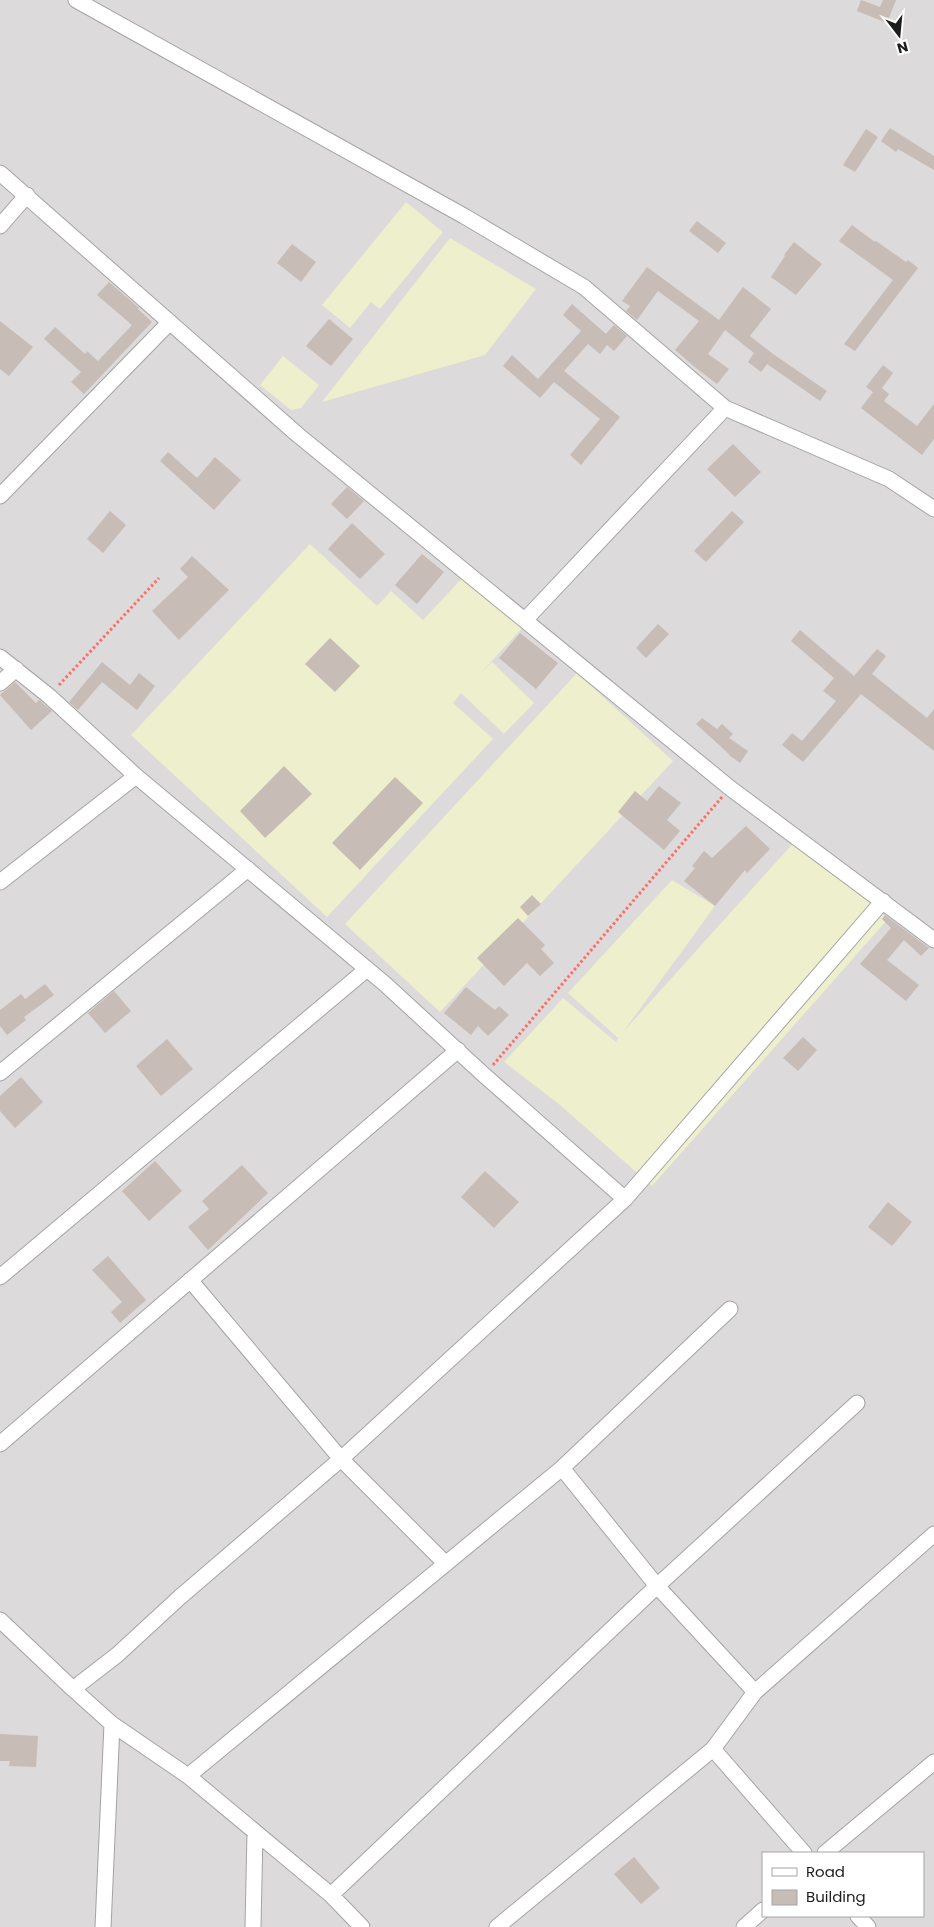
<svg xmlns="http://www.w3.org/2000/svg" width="934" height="1927" font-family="Poppins,sans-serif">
<rect width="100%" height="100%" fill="#efeae3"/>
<path fill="#dcdada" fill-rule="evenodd" d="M 0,0 L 934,0 L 934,1927 L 0,1927 ZM 763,1853 L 923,1853 L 923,1916 L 763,1916 Z"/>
<path fill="#eeefcc" d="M 406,202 L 443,232 L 380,309 L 371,302 L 350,328 L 322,305 Z
M 450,238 L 536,289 L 485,355 L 322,402 Z
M 283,356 L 319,385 L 301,408 L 291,410 L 260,385 Z
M 310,544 L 377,606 L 391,591 L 423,620 L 468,572 L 525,625 L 480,674 L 492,662 L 534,703 L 504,734 L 461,693 L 453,703 L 493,739 L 327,917 L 131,735 Z
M 577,673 L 673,761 L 440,1012 L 345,924 Z
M 797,839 L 888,919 L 652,1186 L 560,1105 L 504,1062 L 563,998 L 616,1042 L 618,1038 L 568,993 L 672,880 L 715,906 L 623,1032 Z"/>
<path fill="#c7bcb6" d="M 861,0 L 880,7 L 883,0 L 896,0 L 887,23 L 857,11 Z
M 890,128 L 934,156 L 934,170 L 898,149 L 896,152 L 881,141 Z
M 866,129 L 878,137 L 855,172 L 843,165 Z
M 697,221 L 726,243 L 718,253 L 689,231 Z
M 852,225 L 875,242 L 876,241 L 906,262 L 908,260 L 918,268 L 855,351 L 844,344 L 893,280 L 839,241 Z
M 794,242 L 822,264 L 796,295 L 771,277 L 785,256 L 784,255 Z
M 292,244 L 316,262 L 301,282 L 277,263 Z
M 647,267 L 719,320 L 743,287 L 771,309 L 750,336 L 773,354 L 827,391 L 820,401 L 767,364 L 761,372 L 748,362 L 754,353 L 725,330 L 708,354 L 729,369 L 717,384 L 696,368 L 675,350 L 699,321 L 658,291 L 637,320 L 626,311 L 630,306 L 622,301 Z
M 109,282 L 139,308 L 138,309 L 152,322 L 84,394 L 71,382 L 81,372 L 44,339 L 55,327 L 85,354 L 87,351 L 98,361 L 132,325 L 97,295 Z
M 572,304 L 606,334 L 614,325 L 627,336 L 614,351 L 607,345 L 600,354 L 588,344 L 564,371 L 620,417 L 581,465 L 570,455 L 600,419 L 554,382 L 540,398 L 503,366 L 512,355 L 538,379 L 581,331 L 563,315 Z
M 329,319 L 353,339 L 331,366 L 306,346 Z
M 0,321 L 33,347 L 9,376 L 0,369 Z
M 883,365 L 893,373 L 882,388 L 889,394 L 884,401 L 917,426 L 934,404 L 934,439 L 922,455 L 861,408 L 873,392 L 866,387 Z
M 733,444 L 761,472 L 735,497 L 707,469 Z
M 168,452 L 197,478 L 215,457 L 241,480 L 214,510 L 160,461 Z
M 347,487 L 364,501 L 347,519 L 331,504 Z
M 110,511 L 126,525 L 103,553 L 87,539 Z
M 732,511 L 744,522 L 706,562 L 694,551 Z
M 352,523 L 385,554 L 360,579 L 328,549 Z
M 422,554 L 444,572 L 417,604 L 395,585 Z
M 192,556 L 229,590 L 179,640 L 152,611 L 188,577 L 180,569 Z
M 658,624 L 669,634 L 646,658 L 636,648 Z
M 800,630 L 854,676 L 877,649 L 886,656 L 872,674 L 927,718 L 934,709 L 934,751 L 861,694 L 803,762 L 782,745 L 792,733 L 802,741 L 836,701 L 823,691 L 834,678 L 791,641 Z
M 520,633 L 558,663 L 536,689 L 499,658 Z
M 330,638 L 360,666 L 335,692 L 305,664 Z
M 102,662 L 130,685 L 139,673 L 155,686 L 137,710 L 102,682 L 78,710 L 69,702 Z
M 15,682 L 36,703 L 39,700 L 52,711 L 31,730 L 0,695 Z
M 702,718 L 717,729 L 722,724 L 733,734 L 729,738 L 748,751 L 740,763 L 729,755 L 729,754 L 696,724 Z
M 284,766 L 312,794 L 265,838 L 240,811 Z
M 395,777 L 423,803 L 360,870 L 332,843 Z
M 659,786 L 681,803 L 667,820 L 680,831 L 664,850 L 618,812 L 635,791 L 647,801 Z
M 746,826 L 770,849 L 747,873 L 745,870 L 715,906 L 684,881 L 695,868 L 692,866 L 704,851 L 712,858 Z
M 532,895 L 541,904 L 528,916 L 520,907 Z
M 885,915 L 929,948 L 921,956 L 904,940 L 887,960 L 919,985 L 906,1001 L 860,964 L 891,928 L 882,919 Z
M 518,918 L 545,945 L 541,949 L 554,963 L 540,976 L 527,963 L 504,986 L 477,958 Z
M 45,984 L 54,995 L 24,1017 L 26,1020 L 7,1035 L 0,1026 L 0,1010 L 21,994 L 25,999 Z
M 466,987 L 495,1010 L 499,1006 L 509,1015 L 488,1036 L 478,1026 L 471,1035 L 444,1013 Z
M 114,991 L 131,1011 L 105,1033 L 88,1013 Z
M 803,1037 L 817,1050 L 798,1071 L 783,1058 Z
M 167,1039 L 193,1069 L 161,1096 L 136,1066 Z
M 21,1077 L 43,1102 L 15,1128 L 0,1111 L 0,1096 Z
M 155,1161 L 182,1191 L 149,1221 L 122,1191 Z
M 242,1165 L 268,1193 L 208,1250 L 188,1227 L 209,1209 L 202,1201 Z
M 485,1171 L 519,1202 L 494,1228 L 461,1197 Z
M 888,1202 L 912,1222 L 892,1246 L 868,1227 Z
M 108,1256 L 146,1300 L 120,1323 L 111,1312 L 122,1302 L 92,1270 Z
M 0,1734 L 38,1736 L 36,1767 L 9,1766 L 10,1761 L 0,1761 Z
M 634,1857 L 660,1888 L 641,1904 L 614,1874 Z"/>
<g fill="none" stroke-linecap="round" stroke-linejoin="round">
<g stroke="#a4a4a4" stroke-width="17">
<path id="minor" d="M 76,0 L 464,216 L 584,287 L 725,408 L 889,479 L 934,509
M 0,173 L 298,435 L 730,788 L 934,940
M 0,226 L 27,195
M 0,496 L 170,322
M 525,620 L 725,408
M 0,657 L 49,696 L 136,776 L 385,984 L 484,1075 L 625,1199
M 0,683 L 16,669
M 0,882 L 136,776
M 0,1073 L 248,869
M 0,1277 L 367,969
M 190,1280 L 341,1459 L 446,1564
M 0,1444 L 458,1050
M 562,1468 L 657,1586 L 755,1692 L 713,1749 L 804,1853
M 0,1620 L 73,1689 L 117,1655 L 180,1597 L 341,1459 L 625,1199 L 883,901
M 73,1689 L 112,1724 L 188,1776 L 331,1895 L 362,1927
M 755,1692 L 934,1534
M 188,1776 L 562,1468 L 730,1309
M 825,1853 L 934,1762
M 331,1895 L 657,1586 L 857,1403
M 858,1916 L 868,1927
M 103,1927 L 112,1724
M 253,1927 L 255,1832
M 497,1927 L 713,1749
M 744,1927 L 763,1910"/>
</g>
<path stroke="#ff6d64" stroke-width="3" stroke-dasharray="2.5 2.5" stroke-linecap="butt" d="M 59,685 L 159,578
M 493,1065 L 722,797"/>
<use href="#minor" stroke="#fff" stroke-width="15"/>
</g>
<rect x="762" y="1852" width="162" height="65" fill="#ffffff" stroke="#a5a5a5"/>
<rect x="772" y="1868" width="25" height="8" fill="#ffffff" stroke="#a5a5a5"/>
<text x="806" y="1877" font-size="15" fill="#1d1d1d">Road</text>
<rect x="772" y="1890" width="25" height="15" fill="#c7bcb6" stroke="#a5a5a5"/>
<text x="806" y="1902" font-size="15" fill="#1d1d1d">Building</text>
<g transform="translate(899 35) rotate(164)" stroke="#ffffff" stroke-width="4" paint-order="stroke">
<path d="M0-4L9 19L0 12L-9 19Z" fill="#1d1d1d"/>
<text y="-8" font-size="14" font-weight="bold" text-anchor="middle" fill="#1d1d1d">N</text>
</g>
</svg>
